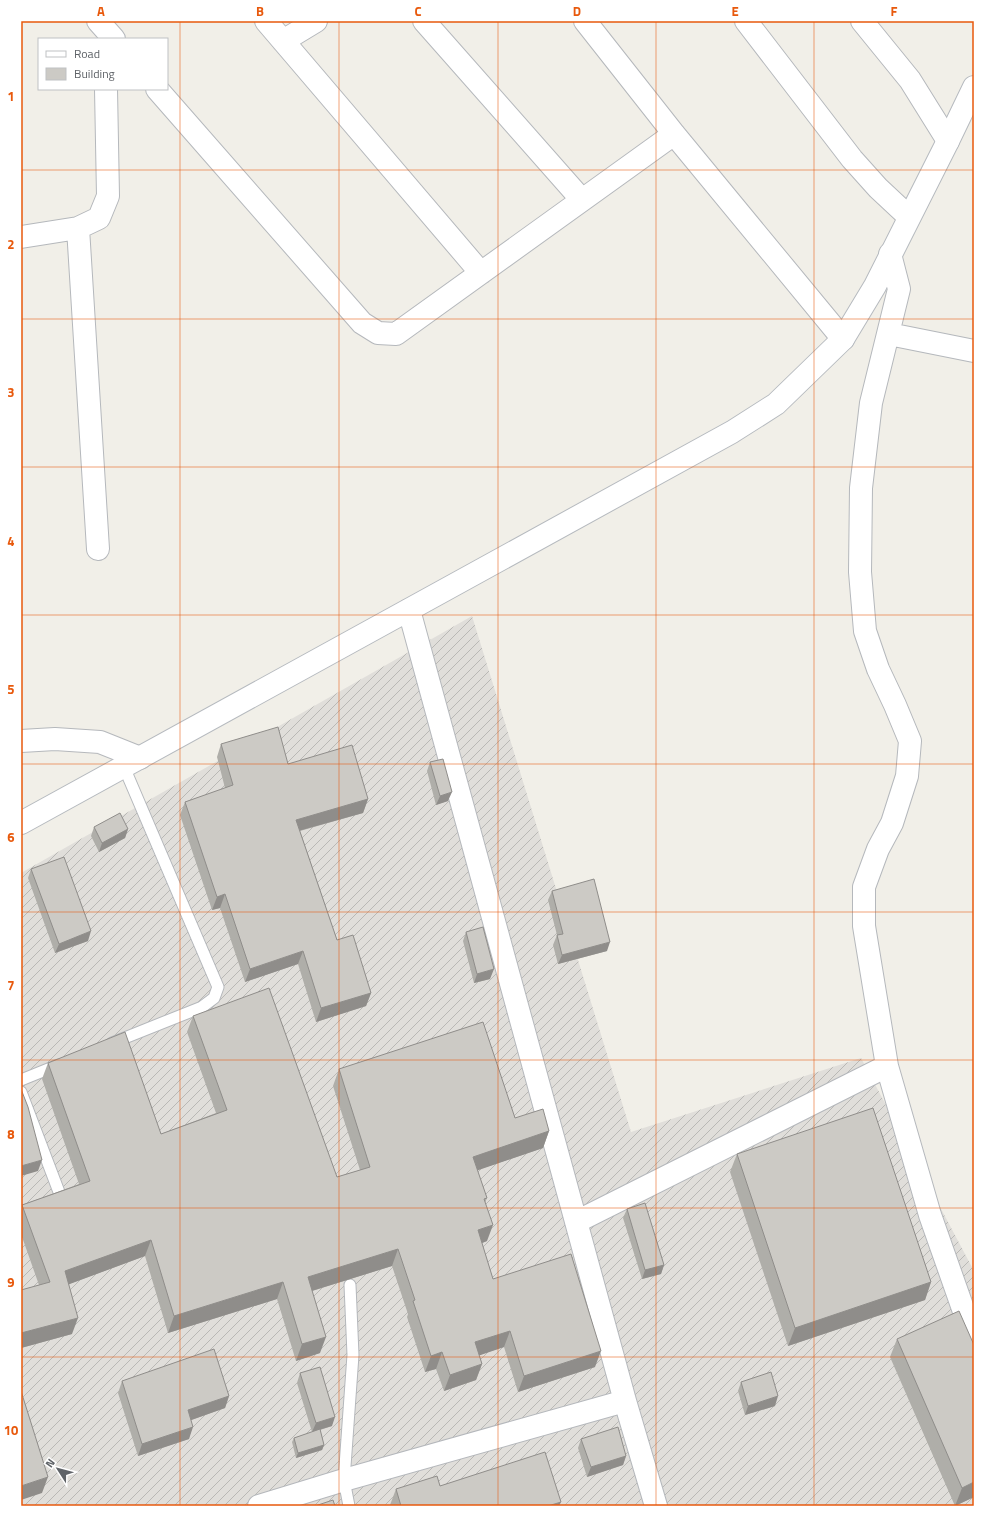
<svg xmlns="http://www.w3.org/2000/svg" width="995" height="1527" font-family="'Titillium Web',sans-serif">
<defs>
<pattern id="industrial-furrows" width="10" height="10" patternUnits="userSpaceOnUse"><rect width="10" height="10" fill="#e0deda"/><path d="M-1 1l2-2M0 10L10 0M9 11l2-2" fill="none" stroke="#b9b8b5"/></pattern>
</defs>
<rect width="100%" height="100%" fill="#f1efe8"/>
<path fill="url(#industrial-furrows)" d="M 472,616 L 631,1132 L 861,1058 L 974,1271 L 974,1506 L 21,1506 L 21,873 Z"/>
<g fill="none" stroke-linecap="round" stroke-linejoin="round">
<g stroke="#b5b8bc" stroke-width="13">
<path id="lane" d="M 112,1043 L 202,1007 L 214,998 L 218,987 L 124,767
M 21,1080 L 58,1065
M 21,1092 L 59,1192
M 349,1506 L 344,1480 L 353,1355 L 350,1285"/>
</g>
<g stroke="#b5b8bc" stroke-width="24">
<path id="street" d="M 98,21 L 114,39
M 266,21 L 481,273
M 424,21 L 582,200
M 585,21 L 674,134 L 843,339
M 746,21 L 852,159 L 878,188 L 909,217
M 862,21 L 910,80 L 948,141
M 283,41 L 316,21
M 157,89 L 362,323 L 378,333 L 396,334 L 674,134
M 78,228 L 98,549
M 21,237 L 78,228 L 99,218 L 108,196 L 106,89
M 890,254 L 899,289 L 871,403 L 861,488 L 860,572 L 865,631 L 878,669 L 895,705 L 910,741 L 907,776 L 892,823 L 878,849 L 864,887 L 864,926 L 887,1066 L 930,1215 L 974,1340
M 889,334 L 974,351
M 409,610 L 625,1401 L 656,1506
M 21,741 L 55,739 L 100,742 L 140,758
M 576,1222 L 887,1066
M 259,1506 L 344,1480 L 625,1401"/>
</g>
<g stroke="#b6babf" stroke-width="24">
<path id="secondary" d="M 21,823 L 732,432 L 776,404 L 843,339 L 875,286 L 948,141 L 974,87"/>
</g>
<use href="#lane" stroke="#fff" stroke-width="11"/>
<use href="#street" stroke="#fff" stroke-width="22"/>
<use href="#secondary" stroke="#fff" stroke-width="22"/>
</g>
<path fill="#afaea9" d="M 221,744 L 288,764 L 368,799 L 363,813 L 300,831 L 337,940 L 371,993 L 366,1006 L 316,1022 L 298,964 L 245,982 L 220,908 L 212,910 L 180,815 L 185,802 L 225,788 L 217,757 Z
M 430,762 L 448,801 L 436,805 L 427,771 Z
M 94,827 L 128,829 L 125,838 L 99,852 L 91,836 Z
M 31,869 L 88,941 L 55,953 L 28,878 Z
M 552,891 L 607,951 L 558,964 L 553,945 L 557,935 L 548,900 Z
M 466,932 L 490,979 L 474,983 L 463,941 Z
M 193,1016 L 337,1177 L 360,1170 L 333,1086 L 339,1069 L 515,1118 L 549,1131 L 543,1148 L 477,1170 L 487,1198 L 485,1203 L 487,1241 L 482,1243 L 493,1279 L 595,1367 L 518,1392 L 504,1347 L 479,1355 L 482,1364 L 476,1380 L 444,1391 L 436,1369 L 425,1372 L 407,1317 L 408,1314 L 392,1266 L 312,1291 L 320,1353 L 296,1361 L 277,1299 L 168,1333 L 145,1256 L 69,1284 L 72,1334 L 21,1348 L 21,1290 L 39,1285 L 21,1234 L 21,1209 L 22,1205 L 79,1184 L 42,1079 L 48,1063 L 161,1134 L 216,1113 L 187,1032 Z
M 737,1154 L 931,1282 L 925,1300 L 788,1346 L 730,1172 Z
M 627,1209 L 664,1265 L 661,1274 L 642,1279 L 623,1218 Z
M 897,1339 L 974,1497 L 955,1506 L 890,1357 Z
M 300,1373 L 332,1426 L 320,1430 L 324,1445 L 322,1450 L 296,1458 L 292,1442 L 294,1438 L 312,1432 L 297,1383 Z
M 122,1381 L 229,1396 L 225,1408 L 191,1420 L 189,1439 L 138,1456 L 118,1393 Z
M 741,1382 L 775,1406 L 745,1415 L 738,1391 Z
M 581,1439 L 626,1456 L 623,1465 L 587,1477 L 578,1448 Z
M 440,1486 L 559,1506 L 391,1506 L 390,1505 L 396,1489 Z"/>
<path fill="#8f8d8a" d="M 452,792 L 448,801 L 436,805 L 440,796 Z
M 368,799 L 363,813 L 291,833 L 296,820 Z
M 128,829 L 125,838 L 99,852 L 102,843 Z
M 225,894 L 220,908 L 212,910 L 217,897 Z
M 91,931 L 88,941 L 55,953 L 59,944 Z
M 610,942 L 607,951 L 558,964 L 562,955 Z
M 303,951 L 298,964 L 245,982 L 250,969 Z
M 494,969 L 490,979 L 474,983 L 477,974 Z
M 371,993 L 366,1006 L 316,1022 L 321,1008 Z
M 549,1131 L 543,1148 L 467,1174 L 473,1157 Z
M 42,1160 L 38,1171 L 21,1176 L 21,1166 Z
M 493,1225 L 487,1241 L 472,1247 L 478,1230 Z
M 151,1240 L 145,1256 L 59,1288 L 65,1271 Z
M 398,1249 L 392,1266 L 302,1294 L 308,1277 Z
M 664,1265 L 661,1274 L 642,1279 L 645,1270 Z
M 283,1282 L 277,1299 L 168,1333 L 174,1316 Z
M 931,1282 L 925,1300 L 788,1346 L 795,1328 Z
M 78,1318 L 72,1334 L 21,1348 L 21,1333 Z
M 510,1331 L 504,1347 L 469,1359 L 475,1342 Z
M 326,1337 L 320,1353 L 296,1361 L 302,1344 Z
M 601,1351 L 595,1367 L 518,1392 L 524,1376 Z
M 442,1352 L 436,1369 L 425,1372 L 431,1356 Z
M 482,1364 L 476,1380 L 444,1391 L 450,1375 Z
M 229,1396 L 225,1408 L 183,1423 L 188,1410 Z
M 778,1396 L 775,1406 L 745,1415 L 748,1406 Z
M 335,1417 L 332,1426 L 312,1432 L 316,1423 Z
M 193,1427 L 189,1439 L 138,1456 L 142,1444 Z
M 324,1445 L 322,1450 L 296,1458 L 298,1453 Z
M 626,1456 L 623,1465 L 587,1477 L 591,1467 Z
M 48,1477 L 42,1493 L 21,1500 L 21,1486 Z
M 974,1482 L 974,1497 L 955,1506 L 962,1488 Z
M 561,1502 L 559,1506 L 548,1506 Z"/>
<path fill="#cccac5" stroke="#8f8d8a" d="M 278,727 L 288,764 L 352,745 L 368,799 L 296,820 L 337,940 L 353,935 L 371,993 L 321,1008 L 303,951 L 250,969 L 225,894 L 217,897 L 185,802 L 233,785 L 221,744 Z
M 443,759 L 452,792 L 440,796 L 430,762 Z
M 120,813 L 128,829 L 102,843 L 94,827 Z
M 64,857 L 91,931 L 59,944 L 31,869 Z
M 594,879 L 610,942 L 562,955 L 557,935 L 563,934 L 552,891 Z
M 483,927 L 494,969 L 477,974 L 466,932 Z
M 269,988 L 337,1177 L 370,1167 L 339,1069 L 483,1022 L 515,1118 L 543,1109 L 549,1131 L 473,1157 L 487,1198 L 484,1199 L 493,1225 L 478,1230 L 493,1279 L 571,1254 L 601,1351 L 524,1376 L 510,1331 L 475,1342 L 482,1364 L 450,1375 L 442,1352 L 431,1356 L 413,1301 L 415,1300 L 398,1249 L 308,1277 L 326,1337 L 302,1344 L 283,1282 L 174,1316 L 151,1240 L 65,1271 L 78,1318 L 21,1333 L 21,1290 L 50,1282 L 22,1205 L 90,1181 L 48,1063 L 125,1032 L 161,1134 L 227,1110 L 193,1016 Z
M 21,1089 L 28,1107 L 42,1160 L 21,1166 Z
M 873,1108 L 931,1282 L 795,1328 L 737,1154 Z
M 645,1203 L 664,1265 L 645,1270 L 627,1209 Z
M 959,1311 L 974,1345 L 974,1482 L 962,1488 L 897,1339 Z
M 214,1349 L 229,1396 L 188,1410 L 193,1427 L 142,1444 L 122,1381 Z
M 320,1367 L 335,1417 L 316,1423 L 300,1373 Z
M 771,1372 L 778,1396 L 748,1406 L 741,1382 Z
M 21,1391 L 48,1477 L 21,1486 Z
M 618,1427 L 626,1456 L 591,1467 L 581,1439 Z
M 320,1429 L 324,1445 L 298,1453 L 294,1438 Z
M 545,1452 L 561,1502 L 548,1506 L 401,1506 L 396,1489 L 437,1476 L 440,1486 Z
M 333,1500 L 335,1506 L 315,1506 Z"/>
<path fill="none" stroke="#e8590c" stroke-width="1" stroke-opacity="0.55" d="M 180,21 L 180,1506M 339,21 L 339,1506M 498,21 L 498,1506M 656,21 L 656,1506M 814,21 L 814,1506M 21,170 L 974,170M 21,319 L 974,319M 21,467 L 974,467M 21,615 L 974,615M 21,764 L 974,764M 21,912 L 974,912M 21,1060 L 974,1060M 21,1208 L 974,1208M 21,1357 L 974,1357"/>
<rect width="995" height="1527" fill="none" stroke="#ffffff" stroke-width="44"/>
<rect x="38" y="38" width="130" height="52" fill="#ffffff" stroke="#bfc1c3"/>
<rect x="46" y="51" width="20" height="6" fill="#ffffff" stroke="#bfc1c3"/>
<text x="74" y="58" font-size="12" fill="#5f6368">Road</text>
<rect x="46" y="68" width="20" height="12" fill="#cccac5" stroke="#bfc1c3"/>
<text x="74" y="78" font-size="12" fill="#5f6368">Building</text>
<g transform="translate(58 1469) rotate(306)" stroke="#ffffff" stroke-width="3" paint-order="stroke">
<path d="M0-3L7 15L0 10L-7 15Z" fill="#5f6368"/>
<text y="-6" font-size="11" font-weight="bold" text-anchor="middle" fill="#5f6368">N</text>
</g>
<rect x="22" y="22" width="951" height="1483" fill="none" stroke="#e8590c" stroke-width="1.5"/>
<g font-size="13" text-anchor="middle" font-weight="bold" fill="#e8590c">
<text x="101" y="16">A</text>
<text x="260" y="16">B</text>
<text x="418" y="16">C</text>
<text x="577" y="16">D</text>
<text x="735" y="16">E</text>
<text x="894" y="16">F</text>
<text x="11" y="101">1</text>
<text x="11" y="249">2</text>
<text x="11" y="397">3</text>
<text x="11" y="546">4</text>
<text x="11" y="694">5</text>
<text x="11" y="842">6</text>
<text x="11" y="990">7</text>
<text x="11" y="1139">8</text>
<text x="11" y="1287">9</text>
<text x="11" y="1435">10</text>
</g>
</svg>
